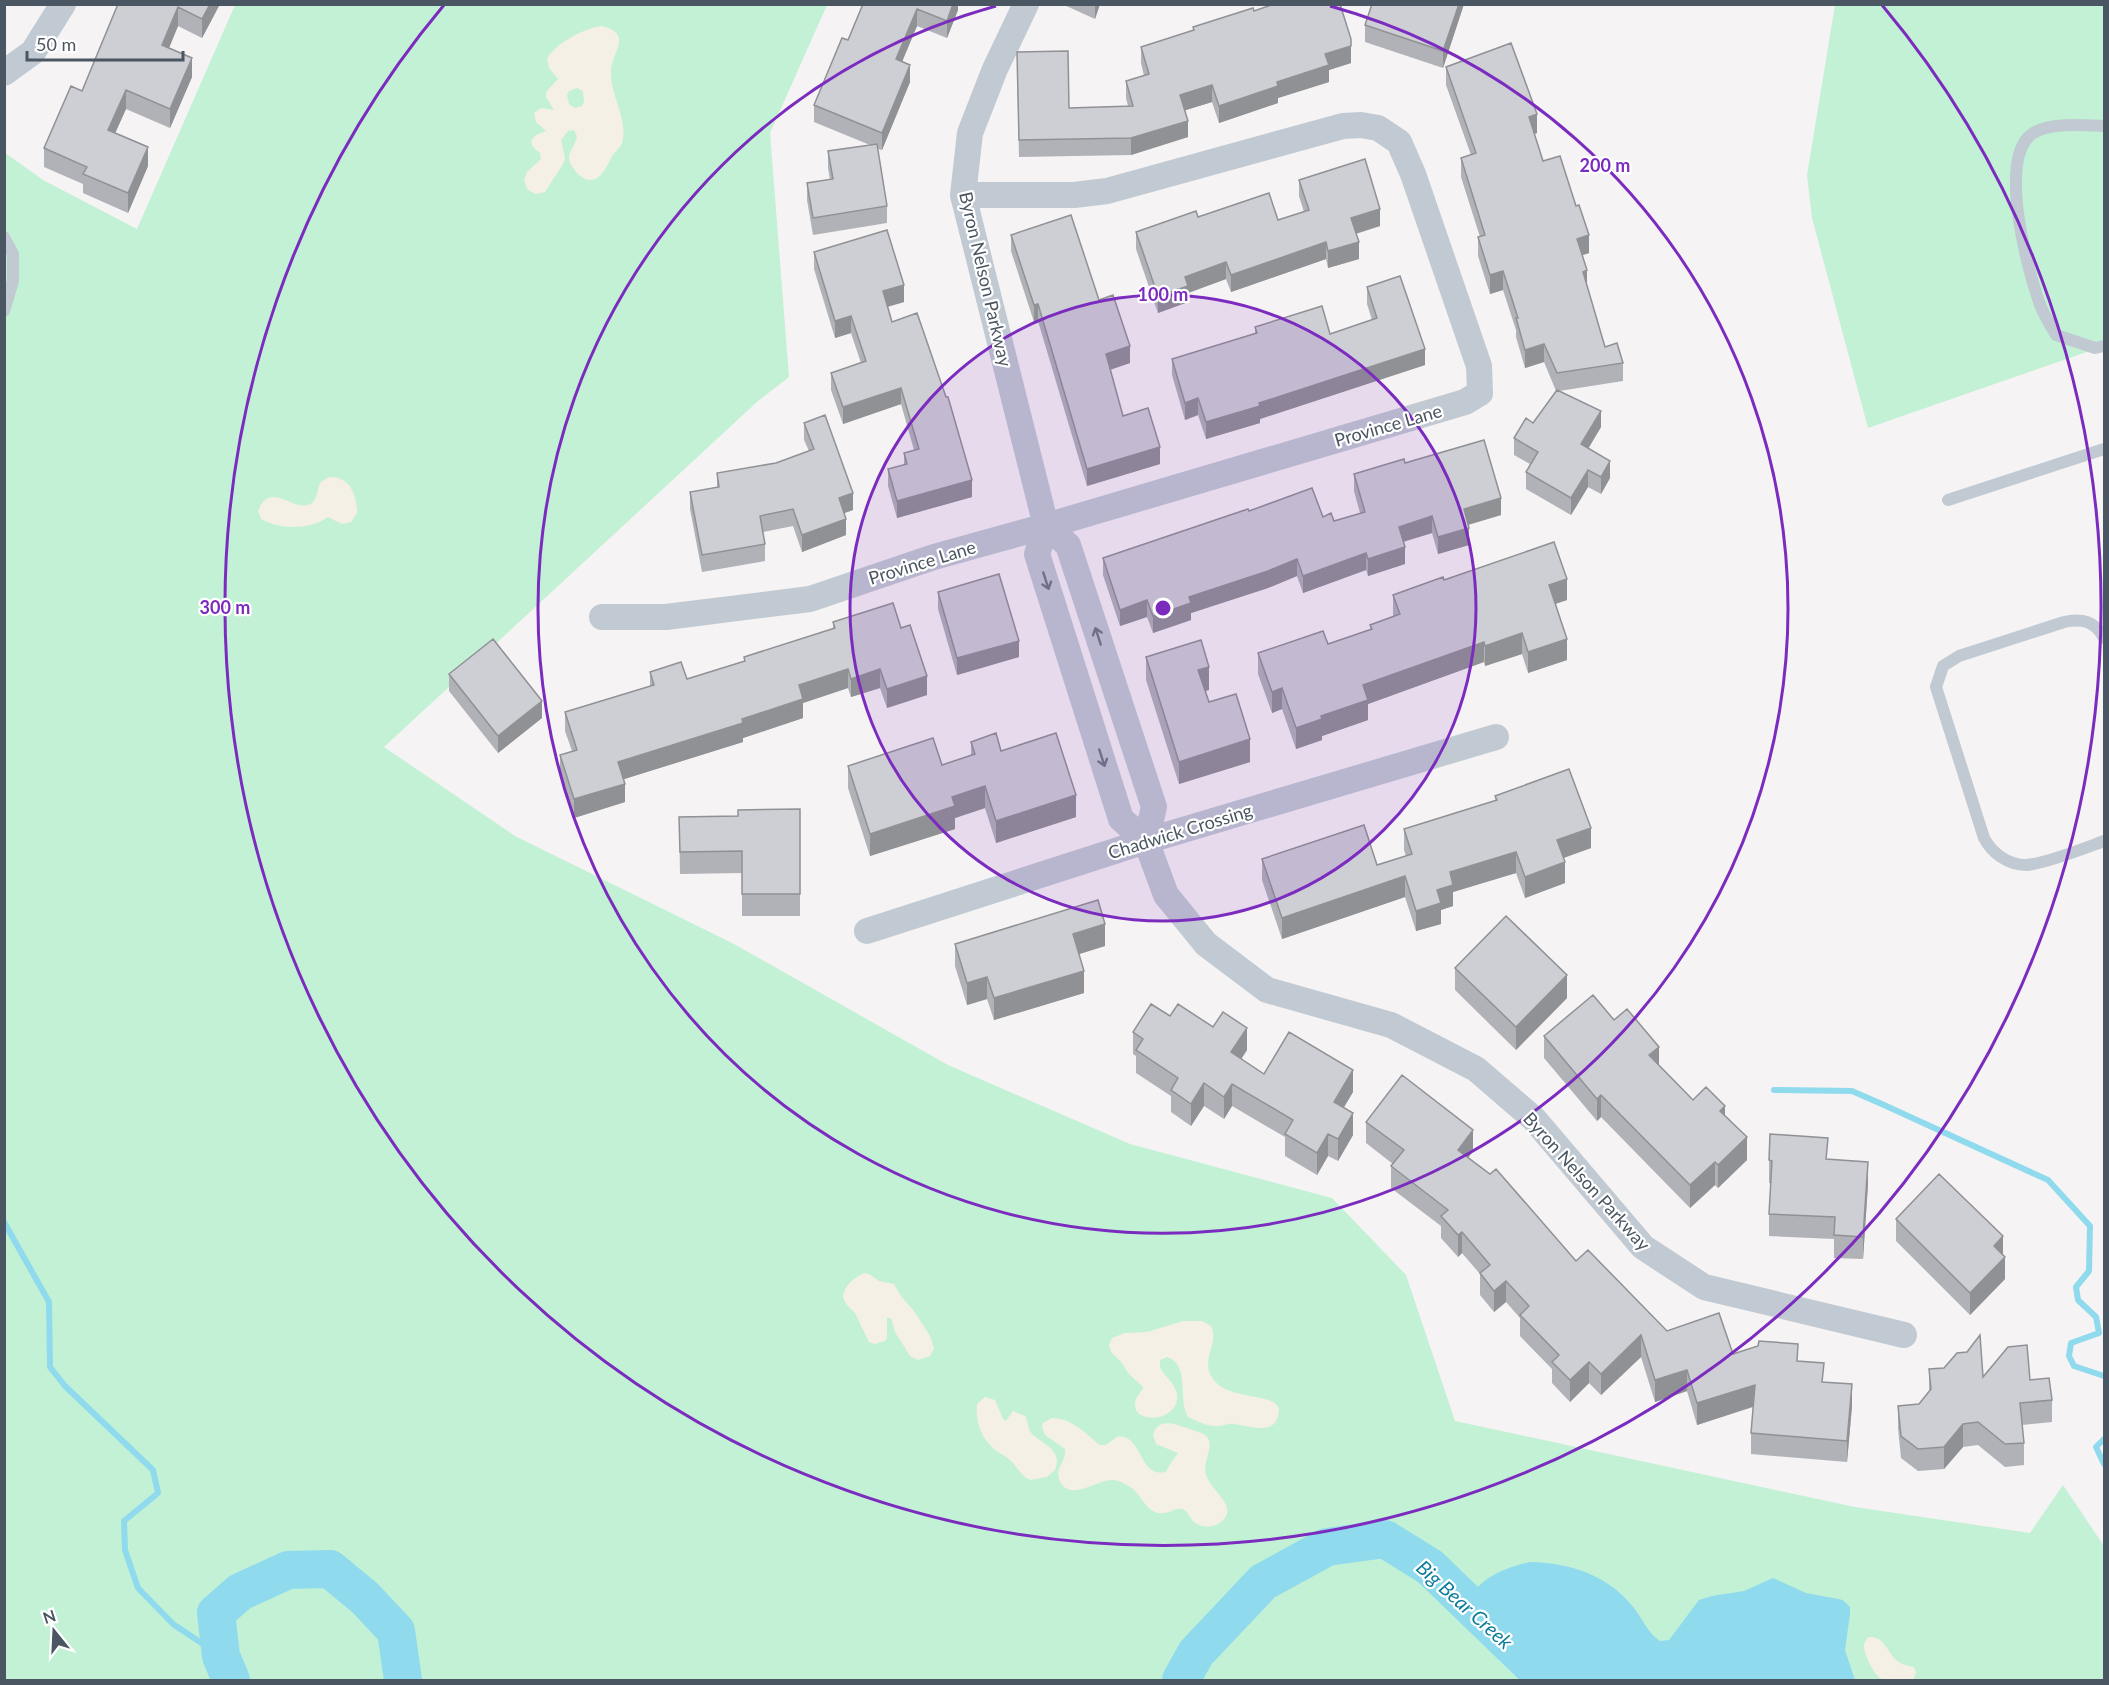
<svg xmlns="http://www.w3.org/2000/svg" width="2109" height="1685" font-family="Lato,sans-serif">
<rect width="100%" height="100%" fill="#f5f3f3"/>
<path fill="#c3f1d5" d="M 235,5 L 827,5 L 770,133 L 789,377 L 758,401 L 384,747 L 515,836 L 734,944 L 948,1065 L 1130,1144 L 1332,1198 L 1406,1275 L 1455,1421 L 1855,1507 L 2030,1533 L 2063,1485 L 2104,1546 L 2104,1680 L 5,1680 L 4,152 L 43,180 L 137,229 Z
M 1835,5 L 2104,5 L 2104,346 L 1868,428 L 1812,218 L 1807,175 Z"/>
<path fill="#f5f0e5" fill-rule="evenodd" d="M 601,26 C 634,33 612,52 611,70 C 609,94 629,119 622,143 C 620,149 614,152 611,158 C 605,171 595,190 578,174 C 575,170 569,164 569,158 C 569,151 576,144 577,136 L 574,130 L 568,131 L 561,140 L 565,158 L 563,164 L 545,192 L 535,194 L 527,189 L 524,180 L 527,172 L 541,159 L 540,153 L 533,147 L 531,141 L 536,135 L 546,131 L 536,122 L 534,113 L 541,108 L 554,110 L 546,97 L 546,92 L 558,79 L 549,68 L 547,59 C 556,43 583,29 601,26 ZM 577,88 L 583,91 L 584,102 L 582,106 L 575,108 L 569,104 L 567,95 L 569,91 Z
M 329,477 C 350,476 357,495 357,513 L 351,522 L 342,524 L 328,517 C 310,530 280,530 261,519 L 258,511 C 271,478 294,515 312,503 C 318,498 317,488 321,482 Z
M 864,1273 L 869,1274 L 879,1281 L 894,1284 L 901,1296 L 914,1311 L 930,1336 L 934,1348 L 930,1356 L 918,1360 L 910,1356 L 907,1351 L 895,1332 L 891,1318 L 887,1318 L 887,1338 L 885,1341 L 875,1344 L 869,1342 L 855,1313 L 847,1305 L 843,1298 C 843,1286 854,1278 864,1273 Z
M 1183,1321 L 1202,1321 L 1211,1326 C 1220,1344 1199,1361 1213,1379 C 1229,1401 1271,1392 1279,1408 C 1279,1438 1250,1426 1234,1424 C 1229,1423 1225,1425 1220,1426 C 1208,1427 1199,1422 1188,1417 C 1177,1399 1191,1365 1167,1357 L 1160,1360 L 1160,1367 C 1165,1378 1175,1382 1177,1395 C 1180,1423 1127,1426 1136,1399 C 1138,1394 1142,1392 1143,1387 L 1128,1373 L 1122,1363 L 1111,1352 L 1109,1345 L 1112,1338 L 1125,1333 L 1147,1332 Z
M 985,1397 L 995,1400 L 1003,1419 L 1006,1421 L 1013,1411 L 1025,1416 C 1029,1422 1027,1429 1032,1434 C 1044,1445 1063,1450 1055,1470 L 1047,1477 L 1030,1480 C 1020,1475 1017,1466 1009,1459 C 1004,1455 998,1453 993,1448 C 981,1437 975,1420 977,1404 Z
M 1052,1418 C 1072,1418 1086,1434 1100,1445 L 1106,1445 L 1118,1436 C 1144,1436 1138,1478 1166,1472 L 1170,1464 L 1178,1453 L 1156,1444 L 1153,1435 C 1160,1414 1180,1427 1196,1431 C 1218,1437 1207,1452 1205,1468 C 1204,1486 1234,1501 1226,1516 C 1220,1527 1203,1530 1194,1522 C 1189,1518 1189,1511 1182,1509 C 1176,1508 1170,1513 1164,1513 C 1148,1515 1143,1498 1133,1489 C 1128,1485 1119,1480 1112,1480 C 1098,1479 1068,1504 1059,1479 C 1055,1468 1067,1460 1065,1449 L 1045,1435 L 1042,1427 L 1043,1423 Z
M 1868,1637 C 1887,1636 1886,1654 1899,1662 C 1903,1665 1909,1666 1914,1667 L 1916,1673 L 1913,1680 C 1905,1681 1892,1683 1884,1680 C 1874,1677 1863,1653 1864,1644 Z"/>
<path fill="#90daee" d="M 1530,1562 C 1571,1563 1608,1575 1634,1608 C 1643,1620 1648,1633 1660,1641 L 1669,1640 L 1699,1600 L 1712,1596 L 1744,1591 L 1773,1578 L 1806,1593 L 1843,1600 L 1850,1607 L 1850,1614 L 1845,1650 L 1855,1680 L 1542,1680 L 1470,1596 C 1486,1575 1505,1568 1530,1562 Z"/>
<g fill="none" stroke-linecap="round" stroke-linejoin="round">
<path stroke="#90daee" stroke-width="6" d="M 1774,1090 L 1852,1091 L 1884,1105 L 2048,1180 L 2090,1226 L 2089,1271 L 2076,1287 L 2078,1300 L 2096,1317 L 2099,1333 L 2071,1343 L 2069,1356 L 2074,1366 L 2104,1376
M 4,1222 L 49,1302 L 50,1367 L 65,1386 L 153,1470 L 158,1493 L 124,1521 L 125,1550 L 138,1588 L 173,1624 L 221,1656
M 2104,1439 L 2096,1447 L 2104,1464"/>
<path stroke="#90daee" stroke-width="38" d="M 231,1680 L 221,1656 L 216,1613 L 240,1592 L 288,1570 L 330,1569 L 365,1598 L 396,1631 L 403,1680
M 1181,1680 L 1196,1653 L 1263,1582 L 1327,1547 L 1385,1539 L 1430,1567 L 1547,1680"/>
<path stroke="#c1cad2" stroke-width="12" d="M 2104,126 C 2085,125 2048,122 2032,134 C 1997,158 2028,273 2041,307 C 2045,317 2051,326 2056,335 L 2095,348 L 2104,346
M 4,237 L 13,254 L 13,281 L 4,311
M 1948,500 L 2104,449
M 2104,638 C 2095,621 2082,618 2064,622 L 1959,656 L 1943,666 L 1936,687 L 1984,838 C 1992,853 2008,865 2026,865 C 2045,864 2085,848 2104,841"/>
<path stroke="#c1cad2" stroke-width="26" d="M 1026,4 L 995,69 L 970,133 L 963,195 L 1046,526 L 1037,554 L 1121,819 L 1146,841 L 1166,895 L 1206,944 L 1267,990 L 1391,1025 L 1476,1069 L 1534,1119 L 1643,1247 L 1704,1287 L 1904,1335
M 4,73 L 33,52 L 63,4
M 1046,526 L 1068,545 L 1154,807 L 1146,841
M 602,617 L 666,617 L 810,599 L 934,557 L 1046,526 L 1465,402 L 1480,393 L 1479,366 L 1413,174 L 1399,142 L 1378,128 L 1361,125 L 1343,126 L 1107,191 L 1074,195 L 963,195
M 867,931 L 1146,841 L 1496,737"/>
</g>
<path fill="#b0b2b7" d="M 118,4 L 220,4 L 202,38 L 178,26 L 169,48 L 192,77 L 170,128 L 126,109 L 115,133 L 148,166 L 128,213 L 83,193 L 83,184 L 44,167 L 44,148 L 82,91 Z
M 863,4 L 958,4 L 958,10 L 947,38 L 917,26 L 902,62 L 910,82 L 882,150 L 878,149 L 887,206 L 887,223 L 813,235 L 807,200 L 807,183 L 830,180 L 828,168 L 828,151 L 870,145 L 814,122 L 814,105 L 848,40 Z
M 1062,4 L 1100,4 L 1095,19 Z
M 1372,4 L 1464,4 L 1443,68 L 1365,42 L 1365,25 Z
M 2042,4 L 2055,4 L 2042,6 Z
M 1254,11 L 1351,63 L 1329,70 L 1329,82 L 1278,98 L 1278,103 L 1219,123 L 1212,102 L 1185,110 L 1188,137 L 1131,155 L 1019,157 L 1017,69 L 1069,108 L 1128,106 L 1126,98 L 1126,81 L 1144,76 L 1141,63 L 1141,47 L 1193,31 L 1193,27 Z
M 1446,67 L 1537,133 L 1534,134 L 1543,161 L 1589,253 L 1582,255 L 1587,287 L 1605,347 L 1623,363 L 1623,381 L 1559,391 L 1601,427 L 1588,448 L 1610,478 L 1601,494 L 1588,487 L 1571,515 L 1526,489 L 1526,472 L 1530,464 L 1514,455 L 1514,438 L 1533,423 L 1556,391 L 1544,362 L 1525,368 L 1516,337 L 1516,330 L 1503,290 L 1490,294 L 1478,256 L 1478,237 L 1480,237 L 1461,177 L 1461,158 L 1471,155 L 1446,85 Z
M 1299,180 L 1380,226 L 1356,234 L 1359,259 L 1328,268 L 1326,259 L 1231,292 L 1226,279 L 1188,293 L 1188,302 L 1158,313 L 1136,249 L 1136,232 L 1198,217 L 1278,220 L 1304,212 L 1299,196 Z
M 1011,235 L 1099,300 L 1130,363 L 1110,370 L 1123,416 L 1160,464 L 1087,486 L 1038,321 L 1034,322 L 1011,251 Z
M 814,252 L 904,302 L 887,307 L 892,322 L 972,497 L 897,518 L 888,486 L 888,469 L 904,465 L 904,453 L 914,450 L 901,404 L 843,424 L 831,390 L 831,373 L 861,363 L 851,333 L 835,338 L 814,269 Z
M 1367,287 L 1425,365 L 1260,419 L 1260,423 L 1206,439 L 1198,415 L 1185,420 L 1172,375 L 1172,359 L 1255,333 L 1255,327 L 1330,334 L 1372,320 L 1367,304 Z
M 804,423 L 853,510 L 844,513 L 846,535 L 802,552 L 793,526 L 763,532 L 765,544 L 765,561 L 702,572 L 690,509 L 690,492 L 717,487 L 717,473 L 776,463 L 809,451 L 804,440 Z
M 1405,463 L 1501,515 L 1468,525 L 1469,545 L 1438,554 L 1432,533 L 1403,542 L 1405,564 L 1368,576 L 1366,570 L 1303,593 L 1297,576 L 1268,588 L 1191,613 L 1191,620 L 1153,633 L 1147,617 L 1120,626 L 1103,575 L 1103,558 L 1249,511 L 1323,517 L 1334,521 L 1360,513 L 1354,491 L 1354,474 Z
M 1444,580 L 1567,600 L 1555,604 L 1567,660 L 1528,673 L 1522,654 L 1485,666 L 1484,662 L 1368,704 L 1368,720 L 1322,736 L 1322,740 L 1296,749 L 1282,709 L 1272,713 L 1258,674 L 1258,653 L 1328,644 L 1370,630 L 1370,625 L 1393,617 L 1393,595 Z
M 938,592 L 1019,657 L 957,675 L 938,609 Z
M 833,622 L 901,628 L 927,695 L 887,708 L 880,688 L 851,697 L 848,688 L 803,703 L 803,718 L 743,738 L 743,742 L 624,779 L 625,802 L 574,818 L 560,773 L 560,755 L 572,751 L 565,731 L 565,712 L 650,686 L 650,672 L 687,679 L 744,661 L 744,657 L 833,629 Z
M 1146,657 L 1209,690 L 1205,691 L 1209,702 L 1250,762 L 1179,784 L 1146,680 Z
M 449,674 L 542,718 L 498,753 L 449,691 Z
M 971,742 L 1001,751 L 1076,817 L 996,843 L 985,808 L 955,818 L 955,829 L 870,856 L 848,788 L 848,766 L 942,765 L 971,755 Z
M 1495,796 L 1591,848 L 1564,858 L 1565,883 L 1525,898 L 1516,873 L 1453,892 L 1453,906 L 1441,910 L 1441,924 L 1416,931 L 1405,897 L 1282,939 L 1262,880 L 1262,859 L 1377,865 L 1406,856 L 1404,850 L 1404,829 L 1495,801 Z
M 800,809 L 800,916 L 742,916 L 742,873 L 680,874 L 679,817 L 738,816 Z
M 955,944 L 1105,946 L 1079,954 L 1084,993 L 994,1020 L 987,999 L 967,1005 L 955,966 Z
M 1455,968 L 1567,998 L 1516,1050 L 1455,990 Z
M 1170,1016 L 1247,1050 L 1241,1059 L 1264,1074 L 1353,1092 L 1344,1107 L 1353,1135 L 1338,1161 L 1328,1156 L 1317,1175 L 1285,1156 L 1285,1137 L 1232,1106 L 1224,1119 L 1204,1106 L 1191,1126 L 1171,1112 L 1171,1096 L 1136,1073 L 1136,1056 L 1133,1054 L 1133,1032 Z
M 1614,1020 L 1693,1100 L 1725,1115 L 1747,1160 L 1718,1188 L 1715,1185 L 1690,1208 L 1601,1117 L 1597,1121 L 1544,1058 L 1544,1036 Z
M 1366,1122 L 1473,1151 L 1468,1158 L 1576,1261 L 1667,1331 L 1733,1354 L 1798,1361 L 1852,1406 L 1847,1462 L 1751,1454 L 1751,1433 L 1753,1407 L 1697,1425 L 1687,1391 L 1655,1402 L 1641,1357 L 1601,1395 L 1589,1383 L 1570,1402 L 1552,1383 L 1552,1369 L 1520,1336 L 1520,1318 L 1506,1302 L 1494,1312 L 1480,1295 L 1480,1274 L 1462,1253 L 1458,1257 L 1441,1238 L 1441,1226 L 1391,1188 L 1391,1166 L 1393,1164 L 1366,1143 Z
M 1828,1159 L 1868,1184 L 1863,1259 L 1834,1258 L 1834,1239 L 1769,1236 L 1769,1214 L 1771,1183 L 1769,1183 L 1769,1160 Z
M 1896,1219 L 2003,1255 L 2005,1279 L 1970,1315 L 1896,1241 Z
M 1929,1369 L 1983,1377 L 2030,1380 L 2052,1400 L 2052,1422 L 2022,1425 L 2024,1443 L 2024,1465 L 2005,1467 L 1978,1445 L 1963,1447 L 1944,1469 L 1918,1471 L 1901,1458 L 1898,1428 L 1898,1406 L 1919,1404 L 1929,1392 Z"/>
<path fill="#909195" d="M 210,4 L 220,4 L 202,38 L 202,19 Z
M 953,4 L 958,4 L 958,10 L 947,38 L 947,21 Z
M 1095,4 L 1100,4 L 1095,19 Z
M 1459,4 L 1464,4 L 1443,68 L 1443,51 Z
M 178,7 L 178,26 L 162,65 L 162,45 Z
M 917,9 L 917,26 L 896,76 L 896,59 Z
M 1351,46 L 1351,63 L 1329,70 L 1329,82 L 1278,98 L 1278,103 L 1219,123 L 1219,106 L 1277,82 L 1325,54 Z
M 192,58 L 192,77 L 170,128 L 170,109 Z
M 910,65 L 910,82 L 882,150 L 882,133 Z
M 1212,85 L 1212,102 L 1180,112 L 1180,95 Z
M 126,90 L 126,109 L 108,149 L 108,130 Z
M 1537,114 L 1537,133 L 1529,136 L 1529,117 Z
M 1188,121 L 1188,137 L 1131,155 L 1131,138 Z
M 148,147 L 148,166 L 128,213 L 128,193 Z
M 1380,209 L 1380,226 L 1351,235 L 1351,218 Z
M 1589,235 L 1589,253 L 1577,257 L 1577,239 Z
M 1326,242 L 1326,259 L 1231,292 L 1231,275 Z
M 1359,242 L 1359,259 L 1328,268 L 1328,251 Z
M 1226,262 L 1226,279 L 1188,293 L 1188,302 L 1158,313 L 1158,296 L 1185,277 Z
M 1587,270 L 1587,289 L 1583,272 Z
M 1503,271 L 1503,290 L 1490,294 L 1490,275 Z
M 904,285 L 904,302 L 883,308 L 883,291 Z
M 1038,304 L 1038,321 L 1034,322 L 1034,305 Z
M 851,316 L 851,333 L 835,338 L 835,321 Z
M 1544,344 L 1544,362 L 1525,368 L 1525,350 Z
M 1130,346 L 1130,363 L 1106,371 L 1106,354 Z
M 1425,349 L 1425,365 L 1260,419 L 1260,423 L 1206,439 L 1206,422 L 1259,403 Z
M 901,388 L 901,404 L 843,424 L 843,407 Z
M 1198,398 L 1198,415 L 1185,420 L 1185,403 Z
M 1601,411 L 1601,427 L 1581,461 L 1581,444 Z
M 1160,447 L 1160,464 L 1087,486 L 1087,469 Z
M 1610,461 L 1610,478 L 1601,494 L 1601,477 Z
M 1588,470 L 1588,487 L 1571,515 L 1571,498 Z
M 972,480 L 972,497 L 897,518 L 897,501 Z
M 853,493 L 853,510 L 839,515 L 839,498 Z
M 1501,498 L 1501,515 L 1464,526 L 1464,509 Z
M 1432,516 L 1432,533 L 1399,543 L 1399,527 Z
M 846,519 L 846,535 L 802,552 L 802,535 Z
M 1469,528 L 1469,545 L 1438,554 L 1438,537 Z
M 1405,547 L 1405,564 L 1368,576 L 1368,559 Z
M 1366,553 L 1366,570 L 1303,593 L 1303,576 Z
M 1297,559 L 1297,576 L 1268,588 L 1191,613 L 1191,620 L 1153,633 L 1153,616 L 1189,597 Z
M 1567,579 L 1567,600 L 1549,606 L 1549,585 Z
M 1147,600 L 1147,617 L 1120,626 L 1120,610 Z
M 1522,633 L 1522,654 L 1485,666 L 1485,646 Z
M 1567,639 L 1567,660 L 1528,673 L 1528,652 Z
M 1019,641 L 1019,657 L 957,675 L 957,658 Z
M 1484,642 L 1484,662 L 1368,704 L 1368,720 L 1322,736 L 1322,740 L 1296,749 L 1296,728 L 1321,716 L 1363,685 Z
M 1209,667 L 1209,690 L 1198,693 L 1198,670 Z
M 848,669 L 848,688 L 803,703 L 803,718 L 743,738 L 743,742 L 618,781 L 618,762 L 799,685 Z
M 880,669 L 880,688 L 851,697 L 851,679 Z
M 927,676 L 927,695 L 887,708 L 887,689 Z
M 1282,688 L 1282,709 L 1272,713 L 1272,692 Z
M 542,701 L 542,718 L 498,753 L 498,736 Z
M 1250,739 L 1250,762 L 1179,784 L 1179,762 Z
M 625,784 L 625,802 L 574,818 L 574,799 Z
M 985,786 L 985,808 L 955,818 L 955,829 L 870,856 L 870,834 L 952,797 Z
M 1076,795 L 1076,817 L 996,843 L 996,821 Z
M 1591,828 L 1591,848 L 1557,860 L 1557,840 Z
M 1516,852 L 1516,873 L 1453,892 L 1453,906 L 1441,910 L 1441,924 L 1416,931 L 1416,911 L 1437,890 L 1450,872 Z
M 1565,862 L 1565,883 L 1525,898 L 1525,877 Z
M 1405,876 L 1405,897 L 1282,939 L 1282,918 Z
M 1105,924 L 1105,946 L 1073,956 L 1073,934 Z
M 1084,971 L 1084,993 L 994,1020 L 994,998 Z
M 1567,975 L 1567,998 L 1516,1050 L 1516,1027 Z
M 987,977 L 987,999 L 967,1005 L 967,983 Z
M 1247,1028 L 1247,1050 L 1231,1075 L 1231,1052 Z
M 1659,1047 L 1659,1070 L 1649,1055 Z
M 1353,1070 L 1353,1092 L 1334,1124 L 1334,1102 Z
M 1204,1083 L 1204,1106 L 1191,1126 L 1191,1104 Z
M 1232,1084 L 1232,1106 L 1224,1119 L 1224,1097 Z
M 1601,1095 L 1601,1117 L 1597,1121 L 1597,1099 Z
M 1725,1106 L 1725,1129 L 1720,1111 Z
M 1353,1113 L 1353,1135 L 1338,1161 L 1338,1139 Z
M 1473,1130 L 1473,1151 L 1458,1172 L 1458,1150 Z
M 1328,1134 L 1328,1156 L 1317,1175 L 1317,1153 Z
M 1747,1137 L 1747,1160 L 1718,1188 L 1718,1165 Z
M 1715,1162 L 1715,1185 L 1690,1208 L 1690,1185 Z
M 1868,1162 L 1868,1184 L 1863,1259 L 1863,1237 Z
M 1462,1232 L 1462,1253 L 1458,1257 L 1458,1235 Z
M 2003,1236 L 2003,1258 L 1994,1246 Z
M 2005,1257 L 2005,1279 L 1970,1315 L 1970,1293 Z
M 1506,1281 L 1506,1302 L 1494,1312 L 1494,1291 Z
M 1641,1335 L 1641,1357 L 1601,1395 L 1601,1374 Z
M 1589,1362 L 1589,1383 L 1570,1402 L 1570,1380 Z
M 1687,1370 L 1687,1391 L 1655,1402 L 1655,1380 Z
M 1852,1384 L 1852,1406 L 1847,1462 L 1847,1441 Z
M 1755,1385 L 1755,1406 L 1697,1425 L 1697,1403 Z
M 1963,1424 L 1963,1447 L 1944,1469 L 1944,1447 Z"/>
<path fill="#cdcfd5" stroke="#909195" stroke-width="1.5" d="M 118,4 L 210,4 L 202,19 L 178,7 L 162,45 L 192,58 L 170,109 L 126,90 L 108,130 L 148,147 L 128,193 L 83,174 L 87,167 L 44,148 L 71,86 L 82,91 Z
M 863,4 L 953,4 L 947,21 L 917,9 L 896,59 L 910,65 L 882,133 L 814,105 L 842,38 L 848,40 Z
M 1274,4 L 1340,4 L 1351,39 L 1351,46 L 1325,54 L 1329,65 L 1277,82 L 1278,86 L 1219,106 L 1212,85 L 1180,95 L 1188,121 L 1131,138 L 1019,140 L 1017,52 L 1068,51 L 1069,108 L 1133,106 L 1126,81 L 1149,74 L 1141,47 L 1194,30 L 1193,27 L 1253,8 L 1254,11 Z
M 1372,4 L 1459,4 L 1443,51 L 1365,25 Z
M 1511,43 L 1537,114 L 1529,117 L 1543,161 L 1560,156 L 1576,206 L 1579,205 L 1589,235 L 1577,239 L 1587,270 L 1583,272 L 1605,347 L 1617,343 L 1623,363 L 1557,373 L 1544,344 L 1525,350 L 1516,318 L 1518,318 L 1503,271 L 1490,275 L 1478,237 L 1485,235 L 1461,158 L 1476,153 L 1446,67 Z
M 877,144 L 887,206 L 813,218 L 807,183 L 833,179 L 828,151 Z
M 1365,159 L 1380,209 L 1351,218 L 1359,242 L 1328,251 L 1326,242 L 1231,275 L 1226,262 L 1185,277 L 1188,286 L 1158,296 L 1136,232 L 1196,211 L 1198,217 L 1269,193 L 1278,220 L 1309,210 L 1299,180 Z
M 1071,215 L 1099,300 L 1113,295 L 1130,346 L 1106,354 L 1123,416 L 1148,408 L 1160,447 L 1087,469 L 1038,304 L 1034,305 L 1011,235 Z
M 887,230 L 904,285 L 883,291 L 892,322 L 917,313 L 946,397 L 948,397 L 972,480 L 897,501 L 888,469 L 907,464 L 904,453 L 919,449 L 901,388 L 843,407 L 831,373 L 866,361 L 851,316 L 835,321 L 814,252 Z
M 1400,276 L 1425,349 L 1259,403 L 1260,406 L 1206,422 L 1198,398 L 1185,403 L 1172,359 L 1257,333 L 1255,327 L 1322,306 L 1330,334 L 1377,318 L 1367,287 Z
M 1557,390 L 1601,411 L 1581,444 L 1610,461 L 1601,477 L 1588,470 L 1571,498 L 1526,472 L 1538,452 L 1514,438 L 1526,418 L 1533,423 Z
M 825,415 L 853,493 L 839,498 L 846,519 L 802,535 L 793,509 L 760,516 L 765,544 L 702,555 L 690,492 L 719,487 L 717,473 L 776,463 L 814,449 L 804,423 Z
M 1484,440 L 1501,498 L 1464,509 L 1469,528 L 1438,537 L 1432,516 L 1399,527 L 1405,547 L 1368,559 L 1366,553 L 1303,576 L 1297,559 L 1268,571 L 1189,597 L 1191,603 L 1153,616 L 1147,600 L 1120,610 L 1103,558 L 1248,509 L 1249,511 L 1312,488 L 1323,517 L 1331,513 L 1334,521 L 1365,512 L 1354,474 L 1404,459 L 1405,463 Z
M 1554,542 L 1567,579 L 1549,585 L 1567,639 L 1528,652 L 1522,633 L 1485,646 L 1484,642 L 1363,685 L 1368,700 L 1321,716 L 1322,719 L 1296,728 L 1282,688 L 1272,692 L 1258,653 L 1323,631 L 1328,644 L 1372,629 L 1370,625 L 1400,614 L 1393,595 L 1443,577 L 1444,580 Z
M 999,574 L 1019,641 L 957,658 L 938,592 Z
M 893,603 L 901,628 L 910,625 L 927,676 L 887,689 L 880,669 L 851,679 L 848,669 L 799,685 L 803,699 L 742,719 L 743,723 L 618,762 L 625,784 L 574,799 L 560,755 L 577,750 L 565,712 L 654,685 L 650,672 L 681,662 L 687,679 L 745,661 L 744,657 L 835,628 L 833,622 Z
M 493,639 L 542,701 L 498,736 L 449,674 Z
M 1201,640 L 1209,667 L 1198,670 L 1209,702 L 1236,694 L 1250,739 L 1179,762 L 1146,657 Z
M 996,733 L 1001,751 L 1056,733 L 1076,795 L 996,821 L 985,786 L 952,797 L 955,806 L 870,834 L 848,766 L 933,738 L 942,765 L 975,754 L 971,742 Z
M 1569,769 L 1591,828 L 1557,840 L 1565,862 L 1525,877 L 1516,852 L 1450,872 L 1453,885 L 1437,890 L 1441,903 L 1416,911 L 1405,876 L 1282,918 L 1262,859 L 1364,825 L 1377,865 L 1412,854 L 1404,829 L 1497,800 L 1495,796 Z
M 800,809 L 800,894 L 742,894 L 742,851 L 680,852 L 679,817 L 738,816 L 738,810 Z
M 1098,900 L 1105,924 L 1073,934 L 1084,971 L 994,998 L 987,977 L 967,983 L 955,944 Z
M 1506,916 L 1567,975 L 1516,1027 L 1455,968 Z
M 1593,995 L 1614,1020 L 1627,1009 L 1659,1047 L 1649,1055 L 1693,1100 L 1706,1087 L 1725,1106 L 1720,1111 L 1747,1137 L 1718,1165 L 1715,1162 L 1690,1185 L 1601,1095 L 1597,1099 L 1544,1036 Z
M 1151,1004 L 1170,1016 L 1178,1004 L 1213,1027 L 1223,1012 L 1247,1028 L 1231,1052 L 1264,1074 L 1289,1032 L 1353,1070 L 1334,1102 L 1353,1113 L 1338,1139 L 1328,1134 L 1317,1153 L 1285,1134 L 1293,1120 L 1232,1084 L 1224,1097 L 1204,1083 L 1191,1104 L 1171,1090 L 1178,1078 L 1136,1050 L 1143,1039 L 1133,1032 Z
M 1402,1075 L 1473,1130 L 1458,1150 L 1490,1174 L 1496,1169 L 1576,1261 L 1588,1250 L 1667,1331 L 1719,1313 L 1733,1354 L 1758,1346 L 1759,1341 L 1798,1344 L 1797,1361 L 1824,1363 L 1822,1382 L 1852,1384 L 1847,1441 L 1751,1433 L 1755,1385 L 1697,1403 L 1687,1370 L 1655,1380 L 1641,1335 L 1601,1374 L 1589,1362 L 1570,1380 L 1552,1362 L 1559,1355 L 1520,1315 L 1529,1306 L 1506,1281 L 1494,1291 L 1480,1273 L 1490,1265 L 1462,1232 L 1458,1235 L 1441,1216 L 1448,1210 L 1391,1166 L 1404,1150 L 1366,1122 Z
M 1770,1134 L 1828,1138 L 1826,1159 L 1868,1162 L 1863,1237 L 1834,1235 L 1835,1217 L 1769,1214 L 1772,1161 L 1769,1160 Z
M 1939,1174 L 2003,1236 L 1994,1246 L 2005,1257 L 1970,1293 L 1896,1219 Z
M 1980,1335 L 1983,1377 L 2008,1347 L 2027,1345 L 2030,1380 L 2049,1378 L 2052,1400 L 2020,1403 L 2024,1443 L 2005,1444 L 1978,1422 L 1963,1424 L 1944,1447 L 1918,1449 L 1901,1436 L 1898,1406 L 1919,1404 L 1931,1389 L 1929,1369 L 1944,1368 L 1957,1353 L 1967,1352 Z"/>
<defs><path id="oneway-shaft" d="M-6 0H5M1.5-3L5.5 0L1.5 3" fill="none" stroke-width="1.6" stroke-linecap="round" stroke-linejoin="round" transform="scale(1.5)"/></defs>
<g stroke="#6e7983">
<use href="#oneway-shaft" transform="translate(1046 581) rotate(72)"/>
<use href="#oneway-shaft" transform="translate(1098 636) rotate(-108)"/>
<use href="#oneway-shaft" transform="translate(1102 758) rotate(72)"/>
</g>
<circle cx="1163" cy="608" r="313" fill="#7b2cbf" fill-opacity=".12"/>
<g fill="none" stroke="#7b2cbf" stroke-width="3">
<circle cx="1163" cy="608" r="313"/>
<path d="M1330 6A625 625 0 1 1 996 6"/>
<path d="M1882 5A938 938 0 1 1 444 5"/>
</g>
<g text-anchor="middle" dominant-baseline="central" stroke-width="4.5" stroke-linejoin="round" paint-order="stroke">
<g font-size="18" fill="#4a5661" stroke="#fff">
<text transform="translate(986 279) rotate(77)">Byron Nelson Parkway</text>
<text transform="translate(1388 425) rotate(-16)">Province Lane</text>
<text transform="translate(922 562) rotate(-17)">Province Lane</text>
<text transform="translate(1180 831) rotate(-17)">Chadwick Crossing</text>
<text transform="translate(1587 1181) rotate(48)">Byron Nelson Parkway</text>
</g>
<g font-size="20" font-style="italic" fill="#0c7c9b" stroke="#fff">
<text transform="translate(1465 1604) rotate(42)">Big Bear Creek</text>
</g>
</g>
<circle cx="1163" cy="608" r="9" fill="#7b2cbf" stroke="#fff" stroke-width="3"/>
<g font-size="18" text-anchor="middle" font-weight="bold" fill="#7b2cbf" stroke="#fff" stroke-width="4.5" stroke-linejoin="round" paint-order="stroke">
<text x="1605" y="172">200 m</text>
<text x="1163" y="301">100 m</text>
<text x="225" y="614">300 m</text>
</g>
<rect width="2109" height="1685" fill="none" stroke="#4a5661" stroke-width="12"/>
<g transform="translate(54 1631) rotate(342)" stroke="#ffffff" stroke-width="4.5" paint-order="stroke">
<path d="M0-4.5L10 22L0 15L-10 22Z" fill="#4a5661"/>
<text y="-9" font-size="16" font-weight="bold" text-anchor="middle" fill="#4a5661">N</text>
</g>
<path d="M27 51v9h156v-9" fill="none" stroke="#4a5661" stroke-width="3"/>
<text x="36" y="51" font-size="18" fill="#4a5661" stroke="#ffffff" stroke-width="4.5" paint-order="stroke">50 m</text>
</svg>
